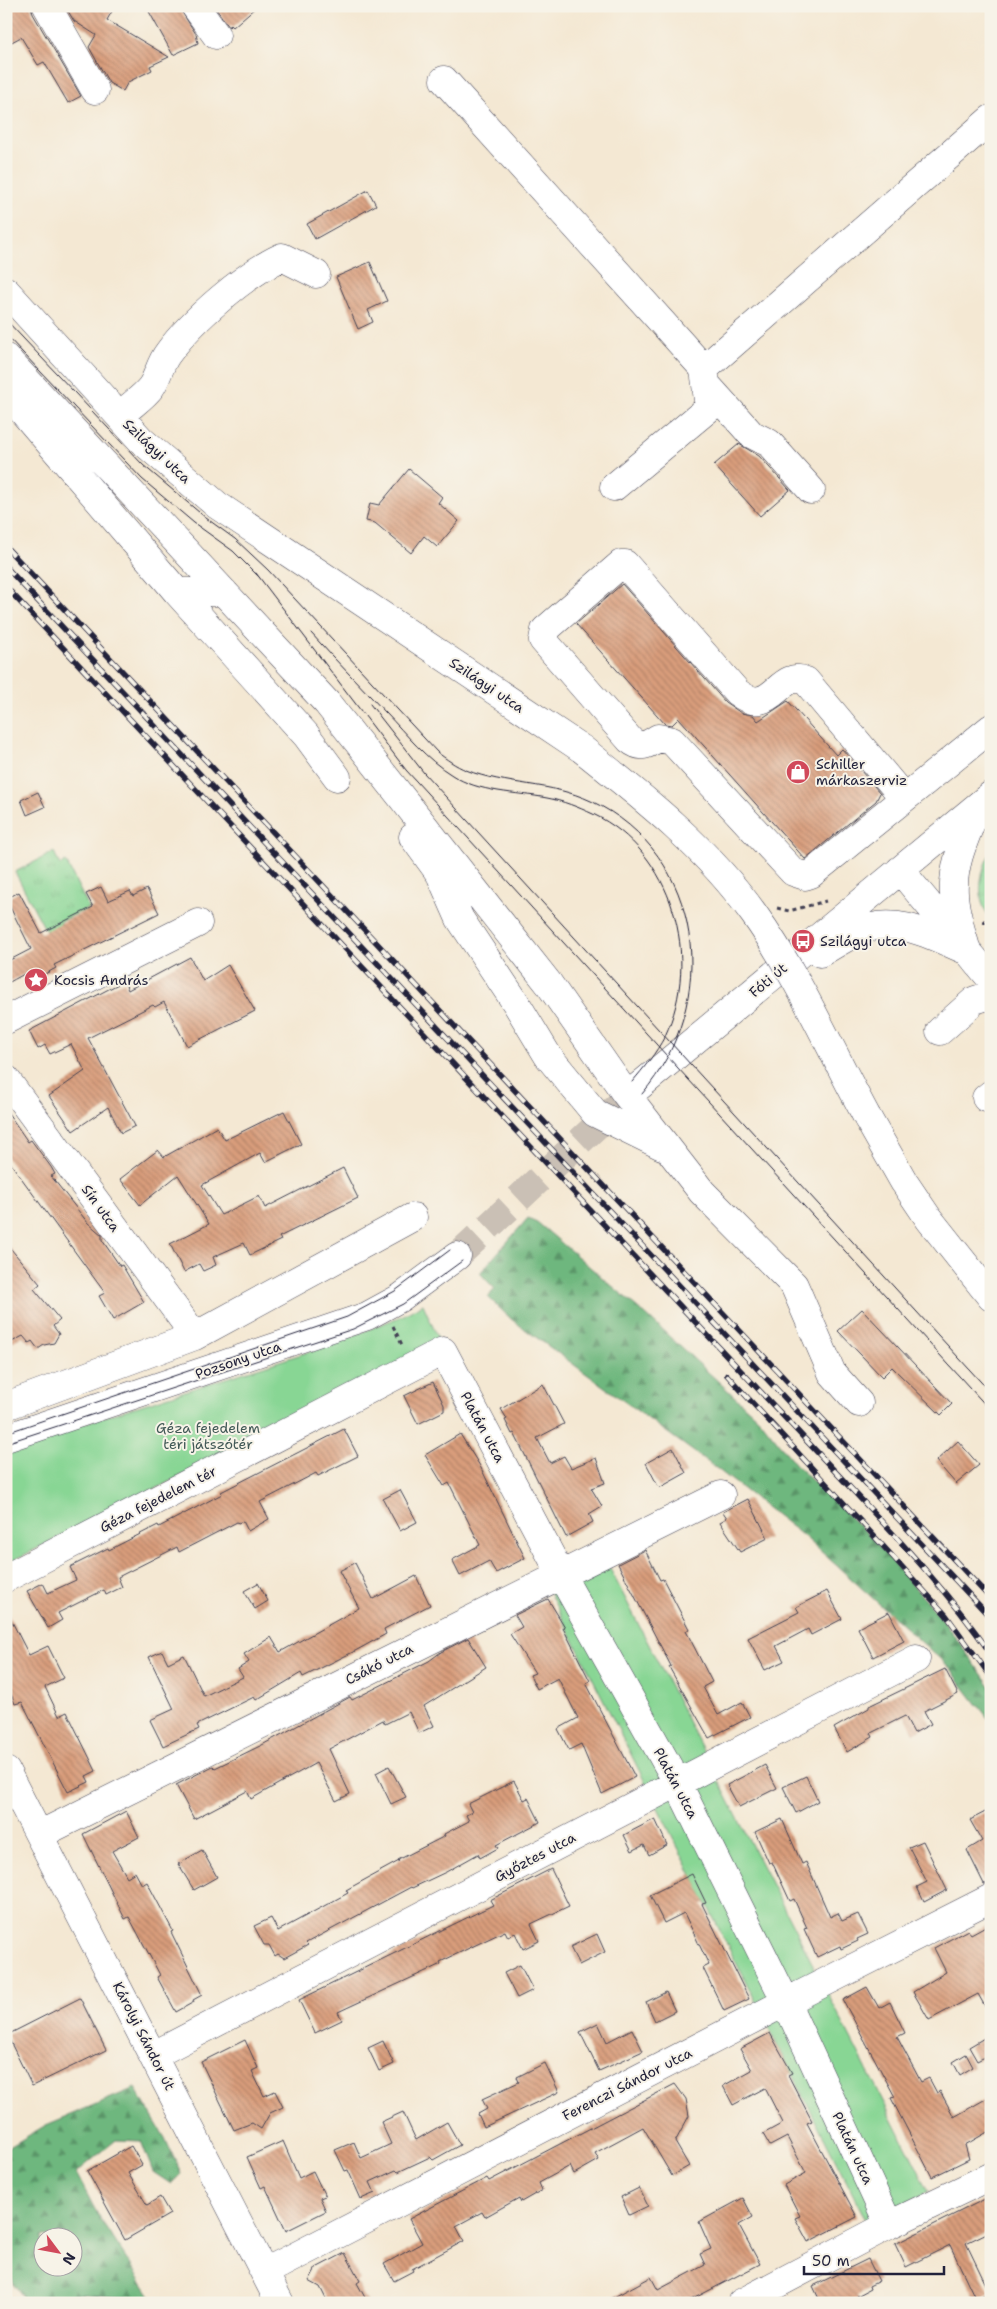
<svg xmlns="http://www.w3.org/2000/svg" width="997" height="2309" font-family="'Shantell Sans',sans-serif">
<defs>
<pattern id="grass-tufts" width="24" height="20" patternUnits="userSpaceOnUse" patternTransform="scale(1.25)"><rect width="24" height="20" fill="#88d694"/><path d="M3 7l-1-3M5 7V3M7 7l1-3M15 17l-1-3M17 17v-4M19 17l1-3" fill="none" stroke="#75b780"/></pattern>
<pattern id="forest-firs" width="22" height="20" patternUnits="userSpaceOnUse" patternTransform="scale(1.25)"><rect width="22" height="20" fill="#6eb77e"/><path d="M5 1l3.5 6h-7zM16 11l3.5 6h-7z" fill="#5a9468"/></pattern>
<pattern id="building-back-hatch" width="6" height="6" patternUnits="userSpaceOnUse" patternTransform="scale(1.25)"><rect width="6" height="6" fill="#d99d7b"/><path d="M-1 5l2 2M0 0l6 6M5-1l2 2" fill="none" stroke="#b08066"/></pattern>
</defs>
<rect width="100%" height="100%" fill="#f7f3e8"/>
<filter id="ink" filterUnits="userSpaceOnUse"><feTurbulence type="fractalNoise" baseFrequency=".02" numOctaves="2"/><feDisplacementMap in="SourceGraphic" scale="10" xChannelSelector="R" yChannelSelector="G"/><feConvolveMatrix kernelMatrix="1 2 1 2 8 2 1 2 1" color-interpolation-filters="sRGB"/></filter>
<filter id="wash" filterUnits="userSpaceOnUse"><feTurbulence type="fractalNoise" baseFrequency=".0096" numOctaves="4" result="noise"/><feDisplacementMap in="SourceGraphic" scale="20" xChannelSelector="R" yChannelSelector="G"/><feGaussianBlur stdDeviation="1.12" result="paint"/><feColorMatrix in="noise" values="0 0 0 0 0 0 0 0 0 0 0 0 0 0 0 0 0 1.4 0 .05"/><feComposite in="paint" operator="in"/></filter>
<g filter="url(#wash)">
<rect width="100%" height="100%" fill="#f4e8d3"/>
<path fill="url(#grass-tufts)" stroke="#557c68" d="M 54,852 L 60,865 L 66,862 L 89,908 L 61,921 L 59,929 L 48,935 L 15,872 Z
M 991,852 L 991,920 C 975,901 979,872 991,852 Z"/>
<path fill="url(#forest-firs)" stroke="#486c5c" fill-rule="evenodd" d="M 528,1218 L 537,1222 L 645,1314 L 759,1419 L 798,1467 L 871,1537 L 943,1620 L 991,1687 L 991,1722 L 948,1666 L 806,1538 L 716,1468 L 511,1319 L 488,1297 L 495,1289 L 480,1273 Z
M 135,2088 L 165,2138 L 181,2174 L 171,2184 L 153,2172 L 141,2141 L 116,2140 L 76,2173 L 99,2217 L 154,2300 L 79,2294 L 26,2301 L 14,2284 L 6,2260 L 6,2149 L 46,2125 ZM 42,2236 L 72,2236 L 72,2266 L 42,2266 Z"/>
<path fill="#88d694" stroke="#557c68" d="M 423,1304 L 441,1345 L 6,1564 L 6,1448 L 330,1345 L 402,1316 Z
M 605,1559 L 929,2191 L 868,2224 L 547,1588 Z"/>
<g id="blocks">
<path fill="url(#building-back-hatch)" d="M 6,6 L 31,6 L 33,14 L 81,96 L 68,103 L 44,62 L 38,65 L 21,37 L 6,45 Z
M 65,6 L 115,6 L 107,20 L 169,57 L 150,66 L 152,70 L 128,82 L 123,91 L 109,83 L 89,47 L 96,35 L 74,21 Z
M 146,6 L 178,6 L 196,34 L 198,43 L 173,55 Z
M 214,6 L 257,6 L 233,27 L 231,25 L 229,27 Z
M 368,190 L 376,205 L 315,239 L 307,224 Z
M 370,262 L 387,301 L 368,310 L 373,322 L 358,329 L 336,277 Z
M 739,444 L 759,456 L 790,490 L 760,516 L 714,465 Z
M 409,469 L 442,497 L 438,503 L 459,521 L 437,547 L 424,536 L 411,553 L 375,523 L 366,521 L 370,503 L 379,505 Z
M 622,584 L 725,702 L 741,713 L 753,715 L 758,721 L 788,701 L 836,755 L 842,749 L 880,793 L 876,801 L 805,859 L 679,718 L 672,725 L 665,724 L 576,624 Z
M 38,792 L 45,807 L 27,815 L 21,800 Z
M 101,887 L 108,901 L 130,891 L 133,896 L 147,889 L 159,913 L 54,965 L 56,968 L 30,982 L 26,973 L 6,984 L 6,962 L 31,949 L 6,899 L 19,892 L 41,933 L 93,907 L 86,894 Z
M 190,957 L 203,981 L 228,965 L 255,1011 L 187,1046 L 164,1002 L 155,1007 L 153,1005 L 88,1038 L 135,1126 L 121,1133 L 108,1107 L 73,1131 L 49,1096 L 85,1071 L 71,1044 L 50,1054 L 45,1045 L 38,1049 L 29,1031 L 124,981 L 128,990 Z
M 6,1110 L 28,1142 L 31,1140 L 51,1167 L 55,1174 L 51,1176 L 88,1223 L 102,1235 L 102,1240 L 120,1266 L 122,1265 L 144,1302 L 113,1320 L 99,1296 L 105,1293 L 6,1157 Z
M 284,1111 L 301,1144 L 265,1162 L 260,1153 L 202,1185 L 221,1215 L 259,1196 L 265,1208 L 343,1168 L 358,1198 L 279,1237 L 281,1240 L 250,1255 L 244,1243 L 213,1257 L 216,1265 L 203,1271 L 199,1264 L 184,1272 L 170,1244 L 209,1224 L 178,1175 L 140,1205 L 120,1179 L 158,1150 L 164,1157 L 217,1127 L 225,1140 Z
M 6,1243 L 40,1284 L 34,1289 L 60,1320 L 53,1326 L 59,1334 L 54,1343 L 44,1345 L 38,1349 L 32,1341 L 29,1343 L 23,1336 L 6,1345 Z
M 862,1309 L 952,1404 L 941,1415 L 892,1367 L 882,1377 L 838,1331 Z
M 433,1382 L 444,1405 L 444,1411 L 418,1424 L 404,1396 Z
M 543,1384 L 564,1424 L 537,1438 L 550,1463 L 564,1456 L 571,1468 L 596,1458 L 605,1483 L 591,1488 L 602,1506 L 589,1514 L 593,1522 L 566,1537 L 514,1433 L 512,1434 L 505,1420 L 507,1419 L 501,1409 Z
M 344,1429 L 358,1456 L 318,1476 L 316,1473 L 260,1502 L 269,1519 L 248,1531 L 243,1521 L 238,1523 L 237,1522 L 179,1552 L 177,1547 L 118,1577 L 122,1587 L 106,1595 L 104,1590 L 58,1613 L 62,1620 L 48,1628 L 27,1591 L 43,1583 L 48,1593 L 76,1580 L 70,1567 L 108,1548 L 109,1550 L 158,1525 L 159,1527 L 222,1494 L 221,1492 Z
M 460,1434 L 480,1466 L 525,1558 L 496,1573 L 489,1561 L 460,1576 L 452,1560 L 480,1545 L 449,1483 L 444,1486 L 425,1455 Z
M 958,1441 L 979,1465 L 956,1484 L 936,1461 Z
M 673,1448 L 686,1473 L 659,1488 L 646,1463 Z
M 400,1490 L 417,1522 L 400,1531 L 383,1499 Z
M 748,1499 L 768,1538 L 740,1552 L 720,1522 L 727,1518 L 723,1512 Z
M 645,1550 L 660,1580 L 663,1579 L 689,1629 L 686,1631 L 712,1682 L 703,1687 L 718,1715 L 742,1702 L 750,1717 L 709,1738 L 669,1667 L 671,1666 L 618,1564 Z
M 355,1563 L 373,1599 L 416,1576 L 430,1605 L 384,1629 L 386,1634 L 357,1650 L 303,1677 L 301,1673 L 256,1700 L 254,1697 L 197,1725 L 199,1729 L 163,1746 L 150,1720 L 174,1709 L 149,1657 L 162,1651 L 168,1663 L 184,1655 L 204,1696 L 243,1677 L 238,1669 L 249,1662 L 244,1654 L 271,1637 L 280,1652 L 359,1608 L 339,1571 Z
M 258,1583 L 268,1601 L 255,1609 L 244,1591 Z
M 827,1591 L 842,1619 L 811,1635 L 808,1629 L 776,1646 L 784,1661 L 765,1670 L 748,1638 L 799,1612 L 796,1607 Z
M 548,1599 L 565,1627 L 563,1628 L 590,1681 L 586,1683 L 635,1777 L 602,1794 L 581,1744 L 569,1750 L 558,1729 L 578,1718 L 558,1678 L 537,1689 L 530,1675 L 535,1673 L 510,1634 L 522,1627 L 515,1615 Z
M 6,1610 L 29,1655 L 48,1646 L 64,1678 L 45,1687 L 59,1716 L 67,1712 L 96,1771 L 86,1776 L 89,1782 L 68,1792 L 22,1702 L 15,1704 L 6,1681 Z
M 889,1612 L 904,1641 L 873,1657 L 858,1628 Z
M 468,1638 L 486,1667 L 424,1706 L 434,1726 L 419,1733 L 409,1712 L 385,1724 L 383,1720 L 329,1749 L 350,1794 L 336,1801 L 316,1763 L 251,1799 L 247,1791 L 194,1819 L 176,1785 L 213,1766 L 215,1768 L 262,1745 L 350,1697 L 352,1700 L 429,1661 L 441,1652 Z
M 945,1669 L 958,1694 L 924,1711 L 931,1724 L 914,1733 L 905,1716 L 871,1733 L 873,1737 L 847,1752 L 834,1728 L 869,1708 L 869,1706 Z
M 765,1765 L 777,1788 L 739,1807 L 727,1785 Z
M 389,1766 L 406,1797 L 391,1804 L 376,1773 Z
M 806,1776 L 818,1801 L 796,1813 L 783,1787 Z
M 514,1781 L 524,1800 L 528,1798 L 540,1822 L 496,1845 L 498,1848 L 480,1858 L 478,1854 L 446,1872 L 412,1888 L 411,1887 L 306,1943 L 308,1945 L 284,1958 L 278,1954 L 275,1956 L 269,1945 L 264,1945 L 254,1926 L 271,1918 L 278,1931 L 348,1893 L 346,1890 L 399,1861 L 398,1860 L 445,1836 L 444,1834 L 469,1821 L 466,1815 L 472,1812 L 468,1804 Z
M 991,1809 L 991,1883 L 984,1884 L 967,1850 L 982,1841 L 970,1820 Z
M 126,1811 L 139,1837 L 112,1851 L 127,1877 L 135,1872 L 142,1885 L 147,1882 L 173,1931 L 171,1932 L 202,1995 L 193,2000 L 194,2002 L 176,2012 L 157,1977 L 160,1975 L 129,1917 L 125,1919 L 83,1834 Z
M 655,1819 L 667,1845 L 649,1855 L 644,1845 L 632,1851 L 624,1835 Z
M 782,1819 L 802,1864 L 806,1862 L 830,1917 L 838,1913 L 842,1921 L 858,1914 L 868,1934 L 857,1939 L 858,1941 L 841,1949 L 840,1946 L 817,1957 L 804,1929 L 807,1928 L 794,1899 L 790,1901 L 772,1862 L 769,1863 L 755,1832 Z
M 923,1841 L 947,1890 L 924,1902 L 917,1887 L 927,1882 L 909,1847 Z
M 202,1850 L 217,1877 L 194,1890 L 178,1864 Z
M 551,1869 L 569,1906 L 531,1924 L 539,1941 L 523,1949 L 515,1933 L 508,1937 L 505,1931 L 440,1962 L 441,1964 L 338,2012 L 342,2020 L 315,2033 L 299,2000 L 493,1905 L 490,1900 Z
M 692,1874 L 706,1903 L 702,1904 L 749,1999 L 724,2011 L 703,1968 L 709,1965 L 684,1913 L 664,1923 L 650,1895 Z
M 991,1923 L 991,2017 L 978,1994 L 929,2020 L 913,1992 L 946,1972 L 934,1948 L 968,1930 L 971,1934 Z
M 597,1934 L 605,1952 L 579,1965 L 570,1947 Z
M 520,1965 L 533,1990 L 517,1998 L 504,1973 Z
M 867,1987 L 879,2008 L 890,2002 L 905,2033 L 897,2037 L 921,2082 L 929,2078 L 937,2093 L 940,2091 L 954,2117 L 991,2096 L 991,2130 L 965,2145 L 969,2159 L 932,2177 L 891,2098 L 895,2097 L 843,2000 Z
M 666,1992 L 675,2011 L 655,2021 L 646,2002 Z
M 80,1998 L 106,2050 L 32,2086 L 7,2035 Z
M 598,2023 L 607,2042 L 632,2029 L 643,2051 L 599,2071 L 580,2032 Z
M 770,2033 L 792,2073 L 788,2075 L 812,2121 L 807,2123 L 857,2217 L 808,2242 L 795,2218 L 800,2216 L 784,2185 L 806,2173 L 787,2137 L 770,2146 L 763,2134 L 783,2123 L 765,2088 L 733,2105 L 723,2086 L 752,2070 L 740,2049 Z
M 991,2034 L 991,2054 L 977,2061 L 969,2047 Z
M 245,2040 L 258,2068 L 252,2071 L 264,2096 L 275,2091 L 283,2107 L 270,2113 L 261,2129 L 252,2123 L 234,2130 L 201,2062 Z
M 383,2041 L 394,2064 L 379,2071 L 368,2048 Z
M 966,2054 L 973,2067 L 960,2075 L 953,2062 Z
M 545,2063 L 559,2092 L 484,2127 L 478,2114 L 487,2109 L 482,2099 L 519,2082 L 517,2077 Z
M 675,2084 L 686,2099 L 689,2116 L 675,2142 L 689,2166 L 672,2176 L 643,2127 L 595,2153 L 599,2160 L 574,2174 L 570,2166 L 539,2183 L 542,2190 L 521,2202 L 519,2198 L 485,2217 L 482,2212 L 456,2226 L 464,2241 L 412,2269 L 413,2271 L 394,2281 L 384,2264 L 422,2243 L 409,2219 L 487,2178 L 489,2181 Z
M 403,2112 L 416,2140 L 447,2122 L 460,2145 L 433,2160 L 430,2157 L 398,2172 L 396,2170 L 370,2182 L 375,2193 L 361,2199 L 348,2170 L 345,2171 L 335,2150 L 354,2142 L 361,2158 L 391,2144 L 381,2122 Z
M 283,2141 L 299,2178 L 313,2171 L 325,2196 L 320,2198 L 326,2211 L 286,2231 L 265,2186 L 261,2188 L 247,2157 Z
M 131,2146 L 142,2165 L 128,2173 L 147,2205 L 160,2197 L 170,2214 L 125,2240 L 87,2171 Z
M 639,2188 L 648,2206 L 629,2215 L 621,2197 Z
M 991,2196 L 991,2231 L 966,2243 L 990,2293 L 976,2300 L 950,2245 L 906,2267 L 895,2244 Z
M 743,2198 L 753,2217 L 739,2225 L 760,2264 L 685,2303 L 603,2303 L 651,2277 L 658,2290 L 705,2265 L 700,2254 L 711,2249 L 699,2222 Z
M 345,2253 L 360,2281 L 357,2283 L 368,2303 L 328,2303 L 320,2287 L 309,2281 L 316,2268 Z
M 868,2259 L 879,2281 L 869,2286 L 870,2289 L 857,2296 L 860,2303 L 821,2303 L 813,2286 Z"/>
</g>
</g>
<g filter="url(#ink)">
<use href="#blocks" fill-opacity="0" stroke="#424052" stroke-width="1"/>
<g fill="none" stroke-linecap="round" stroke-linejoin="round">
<path stroke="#cac0b5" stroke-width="28" stroke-dasharray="28 14" stroke-linecap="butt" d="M 457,1256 L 637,1088"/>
<g stroke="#424052" stroke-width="29">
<path id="minor" d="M 47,6 L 95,90
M 195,6 L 216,35
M 444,80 L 704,369 L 991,119
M 6,291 L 141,440 L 217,505 L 582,749
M 6,358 L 327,703 L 549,984 L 625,1093 L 702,1192 L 794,1285 L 832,1373 L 859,1403
M 706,384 L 751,434 L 769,443 L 811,490
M 6,392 L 177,592 L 224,592
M 120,416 C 129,406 143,398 151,387 C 158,377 160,363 168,353 C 192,320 245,274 282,257 L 316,274
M 614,487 L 709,408 L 704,369
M 177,592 L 306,735 L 337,777
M 904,798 L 806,681 C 778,668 772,720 737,692 L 625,564 L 621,564 L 545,630 L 543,640 L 630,740 C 641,749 647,745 658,738 L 672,741 L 793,872 L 805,876 L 811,874 L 991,728
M 413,837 L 440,874 L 460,919 L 516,1003 L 548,1056 L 595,1113 L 662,1146
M 900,870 L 991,979
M 967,951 C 962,933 955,914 954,894 C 952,864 966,836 977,808
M 820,953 C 832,946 845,938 857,932 C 896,914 932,936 967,951
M 6,1020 L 198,923
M 940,1031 L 975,1000 L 991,995
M 6,1079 L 195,1336
M 637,1088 L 991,795
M 986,1098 L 991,1094
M 867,1117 L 904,1182 L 929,1219 L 991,1297
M 6,1406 L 195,1336 L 413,1217
M 6,1438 L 367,1316 L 400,1298 L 457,1256
M 6,1578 L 443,1351 L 560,1573 L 677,1782 L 786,2002 L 889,2225
M 6,1771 L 280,2303
M 39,1835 L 721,1495
M 154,2055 L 916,1659
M 265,2272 L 786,2002 L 991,1898
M 741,2303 L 889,2225 L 991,2176"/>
</g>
<path stroke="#424052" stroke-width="3" stroke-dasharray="4 4" stroke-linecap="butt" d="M 777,908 L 789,911 L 826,901
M 983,920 L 991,930
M 393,1326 L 403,1347"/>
<use href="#minor" stroke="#fff" stroke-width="28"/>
<path stroke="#22223b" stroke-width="1" d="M 6,320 L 143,465 L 206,518 L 235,539 L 268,570 L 437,752 C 446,759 456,766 466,770 C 506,786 551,782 591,801 C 705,854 721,1003 642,1094
M 6,335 L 142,479 L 194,523 L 233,551 L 260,578
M 256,573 L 406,770 L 991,1411
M 311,633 C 335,660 361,686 386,713 C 407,735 426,759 452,775 C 479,793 516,792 547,798 C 563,801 578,807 593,814 C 673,852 702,958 665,1036 C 656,1053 644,1068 632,1082
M 370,704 L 424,773 L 991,1393
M 6,1433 L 347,1317 L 395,1291 L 450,1250
M 6,1443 L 353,1329 L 403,1304 L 462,1261"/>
<g stroke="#22223b" stroke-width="5.5">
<path id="rail" d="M 6,547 L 991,1599
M 6,567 L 991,1618
M 6,587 L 818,1453 C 878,1518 941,1581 991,1654
M 727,1375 L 946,1615 L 991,1677"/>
</g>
<use href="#rail" stroke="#f7f3e8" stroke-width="4" stroke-dasharray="11" stroke-linecap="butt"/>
<g stroke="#424052" stroke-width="29" stroke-linecap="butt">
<path id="minor-bridge" d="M 582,749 C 645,799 707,848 754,914 C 799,977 830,1049 867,1117"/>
</g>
<use href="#minor-bridge" stroke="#fff" stroke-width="28"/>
</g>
</g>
<defs>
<g id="shop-disc" transform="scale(1.25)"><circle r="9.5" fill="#d1495b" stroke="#f7f3e8"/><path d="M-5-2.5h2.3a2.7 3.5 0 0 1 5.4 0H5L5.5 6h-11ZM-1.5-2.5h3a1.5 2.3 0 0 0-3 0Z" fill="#fff"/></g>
<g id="bus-disc" transform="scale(1.25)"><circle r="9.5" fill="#d1495b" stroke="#f7f3e8"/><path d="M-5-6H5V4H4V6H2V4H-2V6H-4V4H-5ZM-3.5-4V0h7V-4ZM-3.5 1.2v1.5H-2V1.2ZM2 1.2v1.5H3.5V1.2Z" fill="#fff"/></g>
<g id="sight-disc" transform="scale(1.25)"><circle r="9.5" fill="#d1495b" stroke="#f7f3e8"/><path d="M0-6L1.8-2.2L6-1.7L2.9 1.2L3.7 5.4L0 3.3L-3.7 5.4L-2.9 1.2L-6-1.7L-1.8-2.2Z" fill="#fff"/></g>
</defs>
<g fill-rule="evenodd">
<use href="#shop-disc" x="798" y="772"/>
<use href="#bus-disc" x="803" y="941"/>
<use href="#sight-disc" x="36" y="980"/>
</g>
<g text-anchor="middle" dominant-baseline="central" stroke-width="4" stroke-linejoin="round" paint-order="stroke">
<g font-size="14" fill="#22223b" stroke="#f7f3e8">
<text transform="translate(157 451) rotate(43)">Szilágyi utca</text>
<text transform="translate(487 685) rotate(34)">Szilágyi utca</text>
<text transform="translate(768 980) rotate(-40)">Fóti út</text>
<text transform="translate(101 1208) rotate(54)">Sín utca</text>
<text transform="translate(238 1360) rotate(-19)">Pozsony utca</text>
<text transform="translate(483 1427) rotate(62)">Platán utca</text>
<text transform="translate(158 1499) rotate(-27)">Géza fejedelem tér</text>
<text transform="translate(379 1664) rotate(-27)">Csákó utca</text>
<text transform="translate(676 1783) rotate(62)">Platán utca</text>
<text transform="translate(535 1857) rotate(-28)">Győztes utca</text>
<text transform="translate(144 2036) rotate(63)">Károlyi Sándor út</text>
<text transform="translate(627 2084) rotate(-27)">Ferenczi Sándor utca</text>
<text transform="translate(853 2148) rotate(65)">Platán utca</text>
</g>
<g font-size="14" fill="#22223b" stroke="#f7f3e8" text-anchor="start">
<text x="816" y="764">Schiller<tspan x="816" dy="16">márkaszerviz</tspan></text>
<text x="820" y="941">Szilágyi utca</text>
<text x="54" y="980">Kocsis András</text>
</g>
<g font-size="14" fill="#415856" stroke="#f7f3e8">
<text x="208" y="1428">Géza fejedelem<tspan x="208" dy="16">téri játszótér</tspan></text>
</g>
</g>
<rect width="997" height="2309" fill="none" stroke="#f7f3e8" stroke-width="25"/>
<g transform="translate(58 2252) rotate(122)"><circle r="24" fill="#f7f3e8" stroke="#a29fa3"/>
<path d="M0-4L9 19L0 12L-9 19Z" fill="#d1495b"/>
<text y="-8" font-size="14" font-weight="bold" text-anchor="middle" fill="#22223b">N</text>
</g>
<path d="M804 2266v8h140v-8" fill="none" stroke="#22223b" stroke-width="2.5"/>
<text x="812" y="2266" font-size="15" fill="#22223b" stroke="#f7f3e8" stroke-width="4" paint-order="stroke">50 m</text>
</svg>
